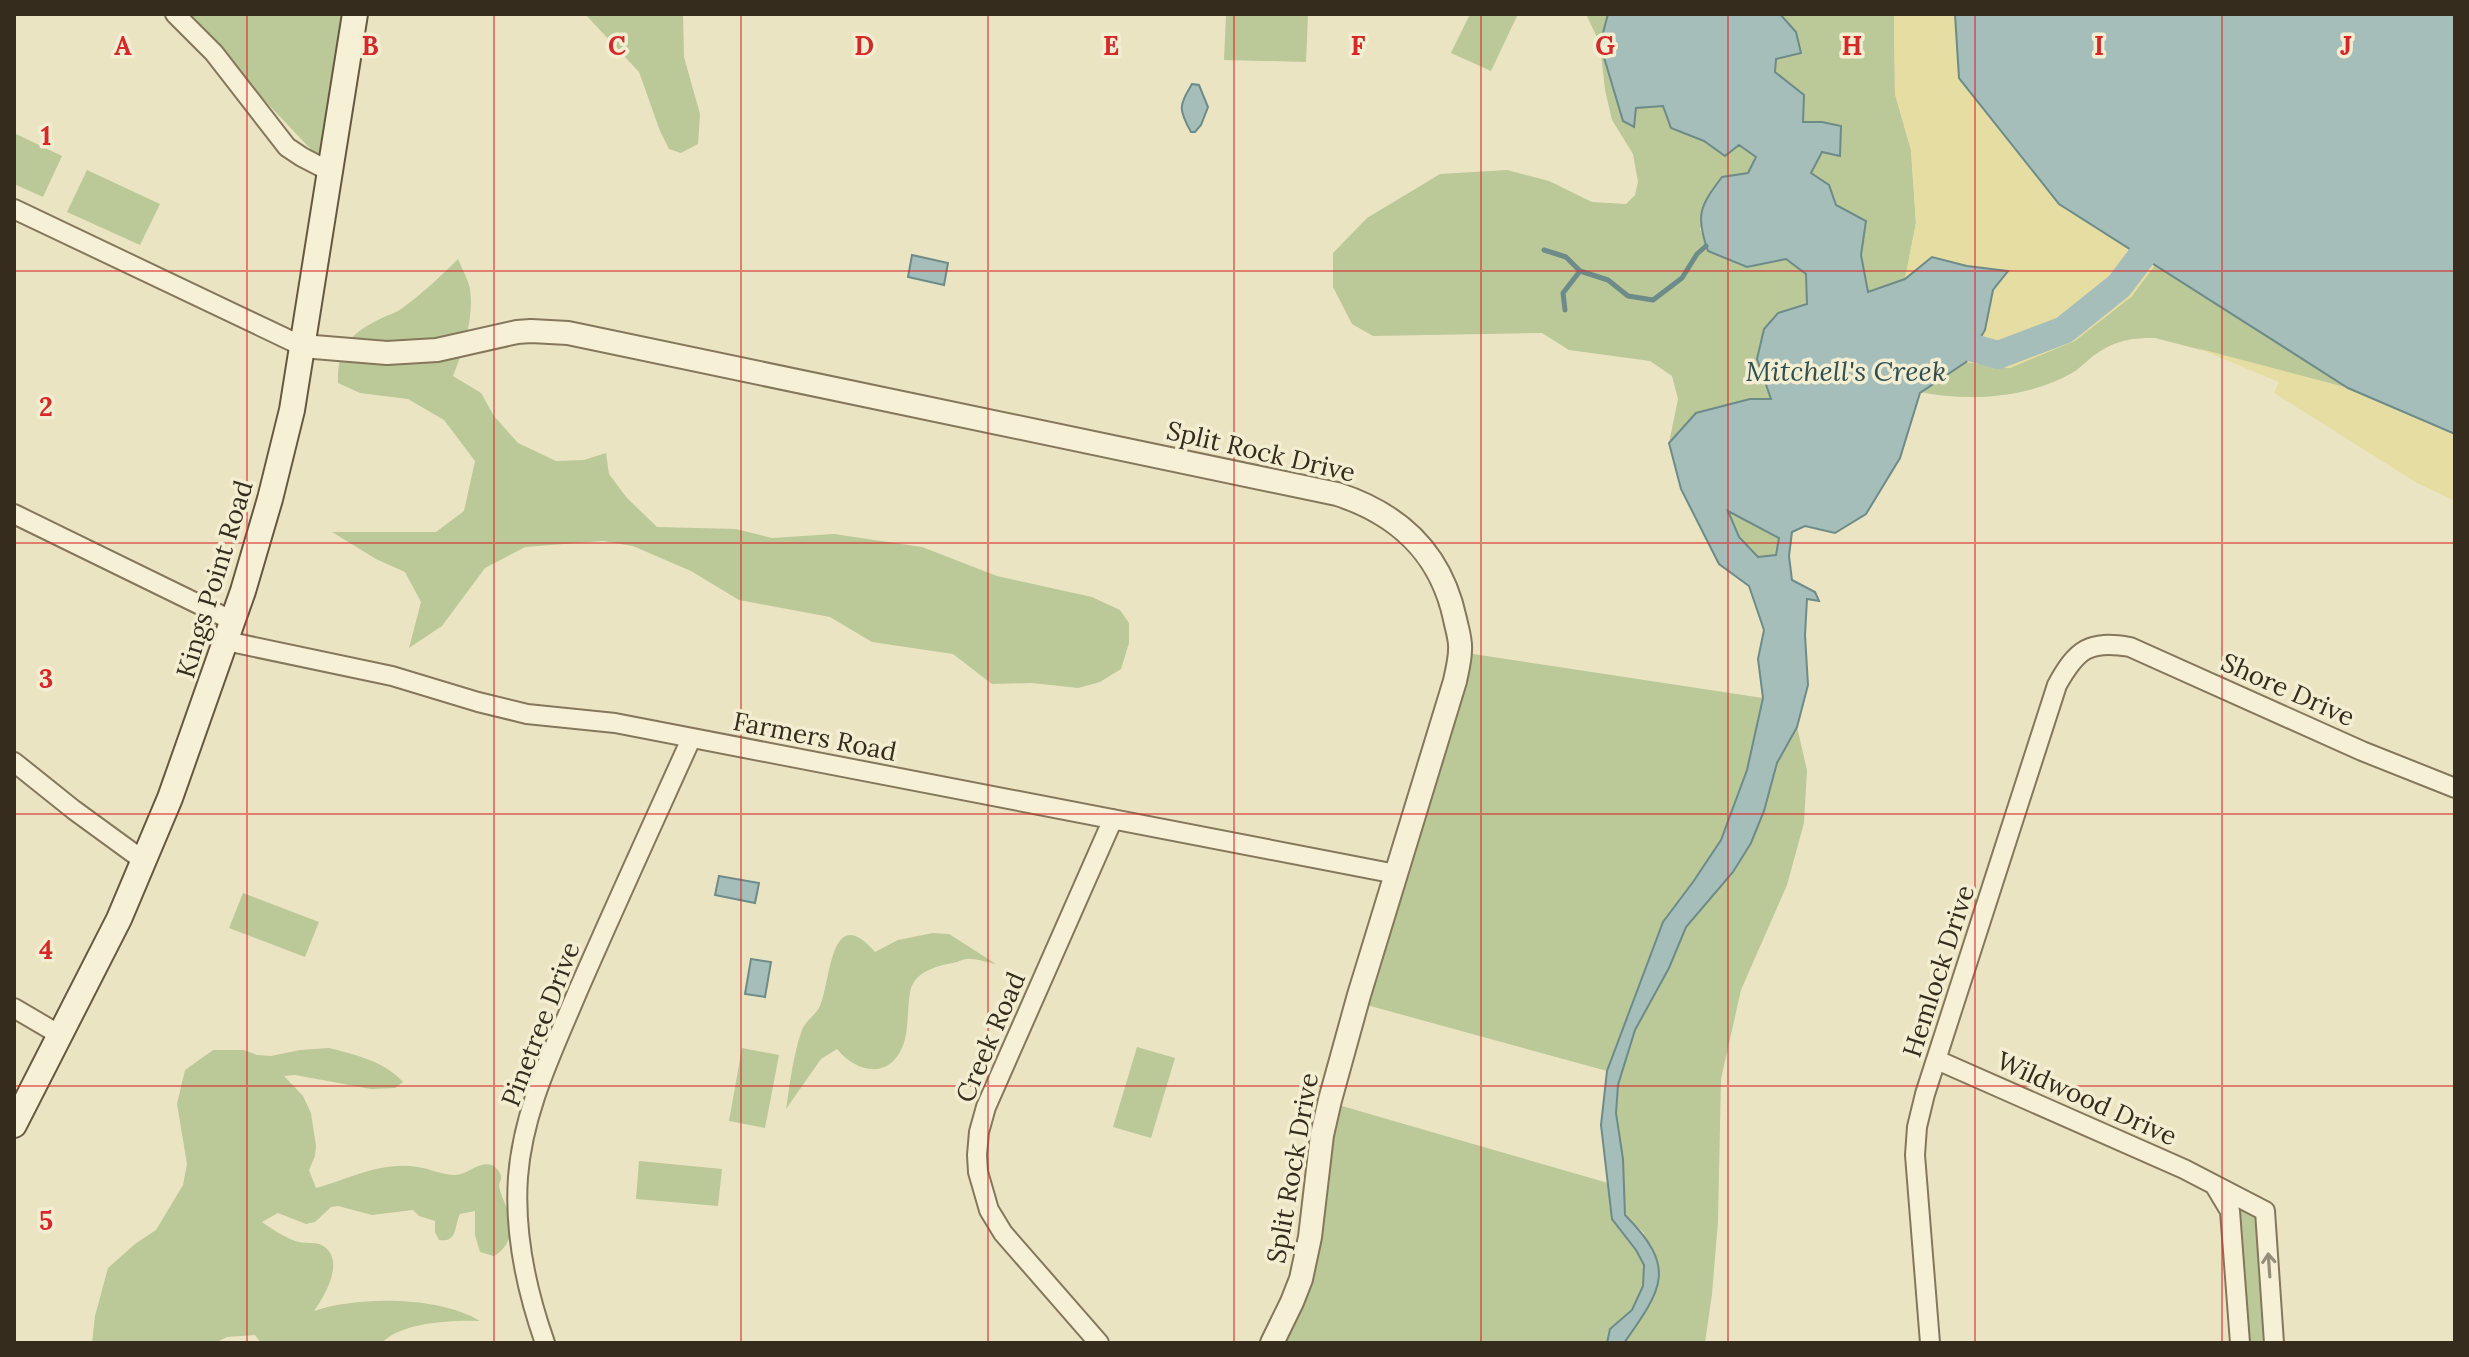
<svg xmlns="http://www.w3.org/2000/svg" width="2469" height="1357" font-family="Lora,serif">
<rect width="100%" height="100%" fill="#ebe4c3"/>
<path fill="#bbc898" d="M 183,14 L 345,14 L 320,159 Z
M 585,14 L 683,14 L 684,57 L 700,114 L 698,144 L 681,153 L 669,149 L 660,131 L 639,72 Z
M 1226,14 L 1308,14 L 1306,62 L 1224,60 Z
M 1470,14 L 1518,14 L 1491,71 L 1451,53 Z
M 1586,14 L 1894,14 L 1895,94 L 1911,150 L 1916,223 L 1905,279 L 1868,292 L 1861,255 L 1866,222 L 1836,205 L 1829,185 L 1811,173 L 1822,152 L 1839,156 L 1823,122 L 1802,122 L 1804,96 L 1756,157 L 1748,173 L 1722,177 L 1700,229 L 1708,251 L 1747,267 L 1786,258 L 1806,274 L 1807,304 L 1778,313 L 1757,359 L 1772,399 L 1750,399 L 1696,413 L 1669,443 L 1678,399 L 1672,376 L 1650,361 L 1569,350 L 1542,333 L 1373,336 L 1352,324 L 1333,287 L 1333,253 L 1367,218 L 1440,174 L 1507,170 L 1549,181 L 1592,202 L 1626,204 L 1635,195 L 1638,182 L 1633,154 L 1612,120 L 1605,90 L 1600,44 Z
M 14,133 L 62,156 L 43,197 L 14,184 Z
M 87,170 L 160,204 L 140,245 L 67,212 Z
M 458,259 C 462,269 468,279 470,289 C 474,318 464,349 453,376 L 481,393 L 494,416 L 518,443 L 556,461 L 584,460 L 606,453 L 609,474 L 627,498 L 657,527 L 736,529 L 772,538 L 834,534 L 922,547 L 997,576 L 1092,597 L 1120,610 L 1129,623 L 1129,643 L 1121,669 L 1100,682 L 1078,688 L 1032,683 L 992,684 L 953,654 L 872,642 L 830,617 L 739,600 L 691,571 L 633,546 L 603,541 L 525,547 L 485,568 L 442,626 L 409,648 L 421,602 L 405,572 L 376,559 L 332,532 L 436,532 L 464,511 L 475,461 L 444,420 L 408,399 L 360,393 L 338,383 C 337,346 352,332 384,317 C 390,314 396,313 401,309 C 422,294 440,277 458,259 Z
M 2155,265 L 2348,388 L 2155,338 C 2131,338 2117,340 2096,354 C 2088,359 2081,368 2072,373 C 2028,398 1969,402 1920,392 L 1966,362 L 2010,368 L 2131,297 Z
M 1727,510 L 1779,538 L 1776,555 L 1758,557 L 1739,537 Z
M 1460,652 L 1763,698 L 1747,770 L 1721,840 L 1693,882 L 1663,922 L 1607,1071 L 1363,1004 Z
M 1797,727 L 1807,770 L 1804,823 L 1787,885 L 1741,990 L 1721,1079 L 1718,1221 L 1712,1294 L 1705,1343 L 1624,1343 L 1651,1304 L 1644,1233 L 1625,1215 L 1623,1159 L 1616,1113 L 1618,1085 L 1635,1030 L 1669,968 L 1686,927 L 1733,872 L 1764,811 L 1777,763 Z
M 243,893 L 319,922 L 305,957 L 229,928 Z
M 933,933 L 949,934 L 996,964 C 988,963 979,959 971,959 C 965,958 959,962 953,963 C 936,966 913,972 910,993 C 907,1010 909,1032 902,1048 C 887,1081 855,1071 837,1049 L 821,1059 L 786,1109 C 790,1084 793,1055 802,1030 C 805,1021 816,1015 820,1006 C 831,982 830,900 875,952 L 898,940 Z
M 1137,1047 L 1175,1058 L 1151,1138 L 1113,1127 Z
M 329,1048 C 356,1055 384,1061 403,1082 L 395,1088 L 371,1089 L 295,1075 L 284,1076 L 303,1096 L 311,1113 L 316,1146 L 315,1156 L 309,1170 L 316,1188 C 350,1179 380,1161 418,1167 C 431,1169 442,1175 455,1175 C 469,1175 481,1158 495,1167 C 498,1170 501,1173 501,1178 C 501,1180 500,1182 499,1184 C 499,1192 506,1205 509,1213 C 514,1229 510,1247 494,1256 L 480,1252 L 475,1235 L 475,1211 L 460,1214 C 454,1226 458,1243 439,1240 L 435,1232 L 435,1221 L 419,1216 L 413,1210 L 372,1215 L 338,1206 L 331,1207 L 315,1222 L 306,1224 L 278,1213 L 262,1222 C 272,1229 284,1237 295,1241 C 306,1245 317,1240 326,1248 C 344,1264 324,1297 314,1311 C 358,1296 440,1296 480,1321 C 454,1320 401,1322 382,1343 L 261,1343 L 255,1335 L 227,1337 L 215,1343 L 92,1343 L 95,1316 L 108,1268 L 135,1244 L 156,1230 L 183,1185 L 187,1164 L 177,1104 L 185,1070 L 213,1050 L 244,1050 L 257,1055 L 271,1056 L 300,1050 Z
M 742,1048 L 779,1055 L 765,1128 L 729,1121 Z
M 1335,1104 L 1608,1183 L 1612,1219 L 1636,1250 L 1644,1265 L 1643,1286 L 1632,1310 L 1610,1329 L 1607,1343 L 1272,1343 L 1292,1302 Z
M 639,1161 L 722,1169 L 718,1206 L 636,1199 Z
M 2215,1186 L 2265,1211 L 2274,1343 L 2240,1343 L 2230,1211 Z"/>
<path fill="#e5dda2" d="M 1894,14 L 1955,14 L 1959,78 L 2059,204 L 2155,265 L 2131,297 L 2075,341 L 2010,368 L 1966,362 L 1985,330 L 1993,290 L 2007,272 L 1967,266 L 1932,257 L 1905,279 L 1916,223 L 1911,150 L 1895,94 Z
M 2197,348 L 2348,388 L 2455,434 L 2455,501 L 2417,483 L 2274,393 L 2279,382 Z"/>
<path fill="#a5beba" stroke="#6d8b88" stroke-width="2" fill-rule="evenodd" d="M 1608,14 L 1780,14 L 1796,32 L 1801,53 L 1776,59 L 1775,72 L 1804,95 L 1803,122 L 1822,122 L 1841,126 L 1840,156 L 1822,152 L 1811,173 L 1829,185 L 1836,205 L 1866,221 L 1861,255 L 1868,292 L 1905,279 L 1932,257 L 1967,266 L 2008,271 L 1993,290 L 1985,330 L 1966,362 L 1920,393 L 1900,458 L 1866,514 L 1835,533 L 1805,526 L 1792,532 L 1789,556 L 1792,580 L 1815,592 L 1819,601 L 1807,599 L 1805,635 L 1808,685 L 1797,727 L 1777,763 L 1764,811 L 1751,843 L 1733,872 L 1686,927 L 1669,968 L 1635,1030 L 1618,1085 L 1616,1113 L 1623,1159 L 1625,1215 C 1678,1268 1662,1289 1624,1343 L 1607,1343 L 1610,1329 L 1632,1310 L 1643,1286 L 1644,1265 L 1636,1250 L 1612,1219 L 1601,1125 L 1607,1071 L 1663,922 L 1693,882 L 1721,840 L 1747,770 L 1763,698 L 1758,659 L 1764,630 L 1749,586 L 1719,564 L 1681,489 L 1669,443 L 1696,413 L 1750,399 L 1771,399 L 1757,359 L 1764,329 L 1778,313 L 1807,304 L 1806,274 L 1786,259 L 1747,267 L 1708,251 C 1695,215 1700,206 1722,177 L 1748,173 L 1756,157 L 1739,145 L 1725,156 L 1704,141 L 1671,128 L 1663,106 L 1636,108 L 1634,127 L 1623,121 L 1600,44 ZM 1728,511 L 1779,538 L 1776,555 L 1758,557 L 1739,537 Z
M 1955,14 L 2455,14 L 2455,434 L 2348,388 L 2059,204 L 1959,78 Z
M 1192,84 L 1199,85 L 1208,107 L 1201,125 L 1195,132 L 1191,132 C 1178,109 1179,106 1192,84 Z
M 912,255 L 948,263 L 944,285 L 908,277 Z
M 719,876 L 759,883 L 755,903 L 715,895 Z
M 751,959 L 771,962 L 765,997 L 745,994 Z"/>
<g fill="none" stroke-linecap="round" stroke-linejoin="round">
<path stroke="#6d8b88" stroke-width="5" d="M 1544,250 L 1566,257 L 1580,271
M 1565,310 L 1563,293 L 1580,271 L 1608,280 L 1628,296 L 1653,300 L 1682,278 L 1697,254 L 1706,246"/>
<path stroke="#a5beba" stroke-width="28" d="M 1938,338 L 1998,355 L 2064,330 L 2119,286 L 2141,257"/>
<g stroke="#84775b" stroke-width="22">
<path id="minor" d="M 175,14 L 214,53 L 287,147 L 302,157 L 331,172
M 14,209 L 302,346
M 14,514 L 233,621
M 226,641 L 392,676 L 478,702 L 527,714 L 615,723 L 1396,874
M 14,762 L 74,810 L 144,861
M 14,1008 L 60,1035
M 1937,1060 L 2184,1169 L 2265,1211 L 2274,1343
M 2215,1186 L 2230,1211 L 2240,1343
M 545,1343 C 526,1289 514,1234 518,1177 C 523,1111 552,1053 577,993 C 614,908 653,823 691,739
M 1099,1343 L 1003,1233 L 989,1210 L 978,1172 L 977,1155 L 979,1132 L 986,1107 L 1113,819
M 1930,1343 L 1915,1155 L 1917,1127 L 1925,1094 L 2057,685 C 2077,649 2089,640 2130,647 L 2362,751 L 2455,788"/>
</g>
<g stroke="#84775b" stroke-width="26">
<path id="tertiary" d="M 302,346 L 387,353 L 437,350 L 517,332 L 531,331 L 568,333 L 1337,494 C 1399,514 1441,553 1455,619 C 1457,629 1461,640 1460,650 C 1460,660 1457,671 1455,681 L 1359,995 L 1330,1100 L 1322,1135 L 1310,1237 L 1301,1279 L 1292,1302 L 1272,1343"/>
</g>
<g stroke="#65583f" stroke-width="28">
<path id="secondary" d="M 14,1125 L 119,919 L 170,798 L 243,591 L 270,499 L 292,410 L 355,14"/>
</g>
<use href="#minor" stroke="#f6f1d6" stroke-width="18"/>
<use href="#tertiary" stroke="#f6f1d6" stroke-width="22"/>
<use href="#secondary" stroke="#f6f1d6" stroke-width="24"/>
</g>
<defs><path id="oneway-shaft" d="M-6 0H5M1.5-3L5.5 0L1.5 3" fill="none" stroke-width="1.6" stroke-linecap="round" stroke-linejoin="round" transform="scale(2)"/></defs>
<use stroke="#968e7a" href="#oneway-shaft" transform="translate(2269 1265) rotate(-94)"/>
<path fill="none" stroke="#d62828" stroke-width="2" stroke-opacity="0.55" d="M 247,14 L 247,1343M 494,14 L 494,1343M 741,14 L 741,1343M 988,14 L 988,1343M 1234,14 L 1234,1343M 1481,14 L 1481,1343M 1728,14 L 1728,1343M 1975,14 L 1975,1343M 2222,14 L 2222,1343M 14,271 L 2455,271M 14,543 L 2455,543M 14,814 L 2455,814M 14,1086 L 2455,1086"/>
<g text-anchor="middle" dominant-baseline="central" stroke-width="7" stroke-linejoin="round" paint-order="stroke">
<g font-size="26" fill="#352c1e" stroke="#f3eed2">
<text transform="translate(1261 451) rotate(13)">Split Rock Drive</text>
<text transform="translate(214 579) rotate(-73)">Kings Point Road</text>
<text transform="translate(2288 689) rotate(24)">Shore Drive</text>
<text transform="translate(815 736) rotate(11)">Farmers Road</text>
<text transform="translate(1938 971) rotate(-72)">Hemlock Drive</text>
<text transform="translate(540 1024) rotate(-69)">Pinetree Drive</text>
<text transform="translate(990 1037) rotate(-67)">Creek Road</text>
<text transform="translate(2087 1098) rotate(24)">Wildwood Drive</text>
<text transform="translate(1292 1168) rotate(-80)">Split Rock Drive</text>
</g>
<g font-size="28" font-style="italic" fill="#2f5053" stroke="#f3eed2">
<text x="1846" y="371">Mitchell's Creek</text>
</g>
</g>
<g font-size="26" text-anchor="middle" font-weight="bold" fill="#d62828" stroke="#f3eed2" stroke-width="7" stroke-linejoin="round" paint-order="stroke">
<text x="123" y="55">A</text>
<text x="370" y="55">B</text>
<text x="617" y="55">C</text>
<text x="864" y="55">D</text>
<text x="1111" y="55">E</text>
<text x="1358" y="55">F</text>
<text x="1605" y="55">G</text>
<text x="1852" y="55">H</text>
<text x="2099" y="55">I</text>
<text x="2346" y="55">J</text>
<text x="46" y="145">1</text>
<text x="46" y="416">2</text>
<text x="46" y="688">3</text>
<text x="46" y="959">4</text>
<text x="46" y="1230">5</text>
</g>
<rect width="2469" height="1357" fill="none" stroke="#352c1e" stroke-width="32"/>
</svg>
